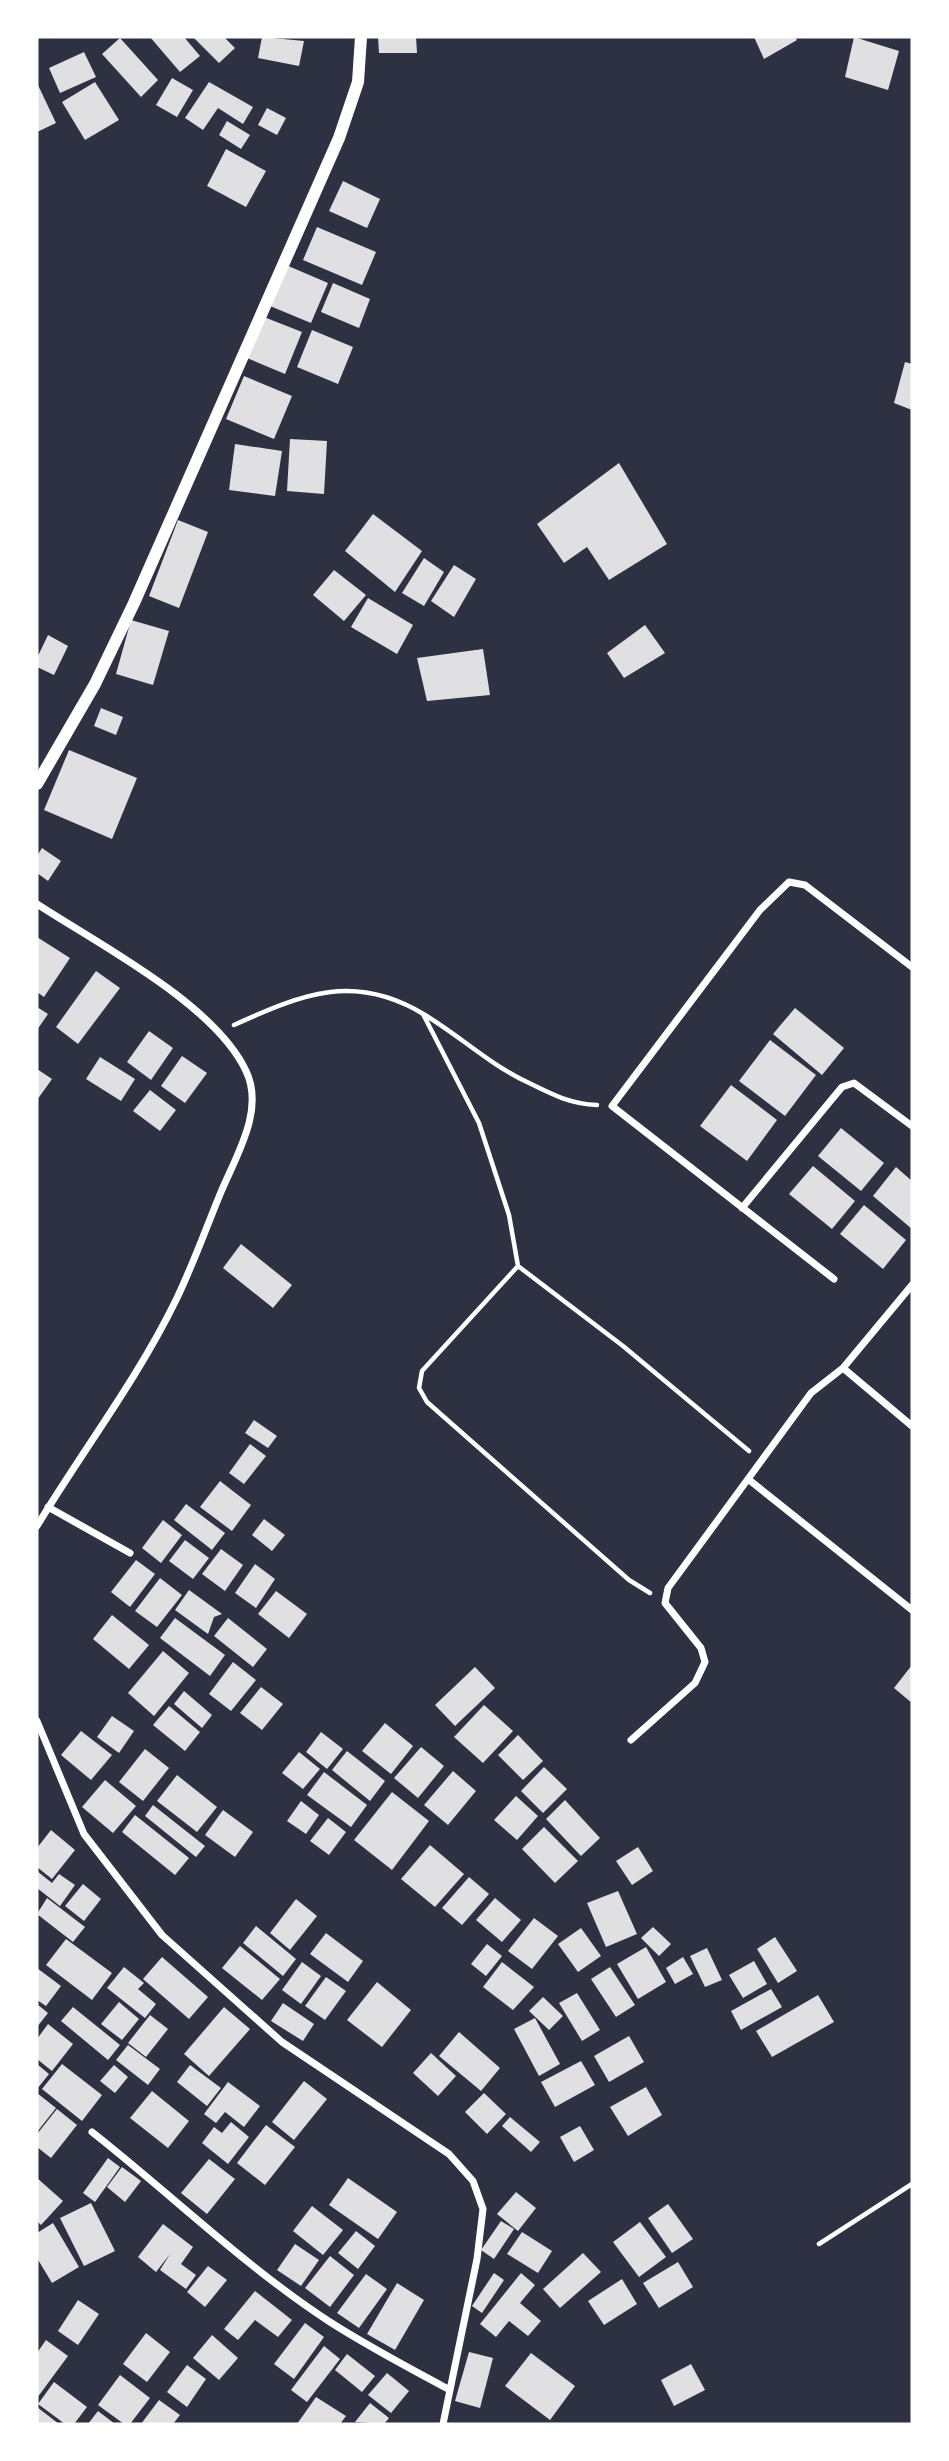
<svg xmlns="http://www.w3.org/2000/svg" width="949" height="2461" font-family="Poppins,sans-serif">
<rect width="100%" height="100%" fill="#2d3142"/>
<path fill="#e0e0e3" d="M 150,37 L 184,37 L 200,56 L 180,72 Z
M 193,37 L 224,37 L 235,48 L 219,63 Z
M 262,37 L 304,41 L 299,66 L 258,58 Z
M 378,37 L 416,37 L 417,53 L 379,53 Z
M 754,37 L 795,37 L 797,40 L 764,59 Z
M 854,37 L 899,51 L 888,90 L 845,77 Z
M 120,38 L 158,80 L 141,97 L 102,54 Z
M 84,52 L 96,77 L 60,93 L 49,68 Z
M 172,78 L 193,90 L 177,117 L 156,105 Z
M 95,82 L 119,120 L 85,140 L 62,102 Z
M 209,82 L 253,107 L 243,124 L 218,108 L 203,130 L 185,118 Z
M 37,83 L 56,123 L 37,132 Z
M 267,108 L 286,118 L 277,135 L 258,125 Z
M 227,121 L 250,135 L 241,149 L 219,135 Z
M 226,149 L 266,171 L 246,207 L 207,186 Z
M 343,181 L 380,199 L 367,228 L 329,211 Z
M 317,227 L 376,252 L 362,285 L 303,260 Z
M 286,265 L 328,283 L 311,323 L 270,306 Z
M 333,283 L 370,299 L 359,328 L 321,312 Z
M 264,317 L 302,332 L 285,374 L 247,358 Z
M 312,330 L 353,347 L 338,384 L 297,367 Z
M 905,362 L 912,364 L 912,410 L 894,403 Z
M 244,376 L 292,396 L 274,439 L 226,419 Z
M 290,439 L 327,441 L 324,494 L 287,491 Z
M 235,444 L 282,451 L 275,496 L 229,490 Z
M 619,463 L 667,544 L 609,580 L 587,547 L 564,563 L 537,524 Z
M 373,514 L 422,551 L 395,592 L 345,551 Z
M 178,520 L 208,532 L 179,608 L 149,596 Z
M 424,558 L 444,572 L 424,606 L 402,593 Z
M 454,565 L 476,579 L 454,617 L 431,601 Z
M 334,570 L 366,595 L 344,621 L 313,595 Z
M 368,598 L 413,625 L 397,654 L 351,627 Z
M 131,620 L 169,631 L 153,685 L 116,674 Z
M 645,625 L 665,653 L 624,678 L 607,653 Z
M 48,635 L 68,646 L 54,675 L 37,667 L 37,658 Z
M 483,649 L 490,695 L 427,701 L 417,658 Z
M 101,708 L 123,717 L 116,735 L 94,726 Z
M 69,750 L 137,778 L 112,839 L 44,810 Z
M 42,848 L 61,861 L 48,881 L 37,873 L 37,856 Z
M 37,937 L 70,958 L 44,997 L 37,992 Z
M 96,971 L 120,988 L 78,1044 L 56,1027 Z
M 37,1007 L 48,1014 L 37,1030 Z
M 795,1008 L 844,1048 L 822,1075 L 773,1034 Z
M 149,1031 L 173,1048 L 151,1080 L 127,1062 Z
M 770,1040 L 816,1075 L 785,1116 L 739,1081 Z
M 182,1056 L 207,1073 L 185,1103 L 161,1086 Z
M 100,1057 L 135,1079 L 121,1101 L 86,1079 Z
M 37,1069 L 52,1079 L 37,1100 Z
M 731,1085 L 777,1120 L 747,1161 L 700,1126 Z
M 150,1090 L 176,1110 L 160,1131 L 133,1111 Z
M 841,1128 L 884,1163 L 861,1191 L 818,1156 Z
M 813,1166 L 855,1201 L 832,1229 L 789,1194 Z
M 896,1167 L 912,1181 L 912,1229 L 873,1196 Z
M 864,1205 L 906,1240 L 883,1269 L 840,1234 Z
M 241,1244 L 292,1285 L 273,1308 L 223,1268 Z
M 254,1420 L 277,1436 L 268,1448 L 245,1433 Z
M 250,1444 L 266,1456 L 244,1484 L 229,1473 Z
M 220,1481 L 251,1505 L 232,1531 L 200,1507 Z
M 186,1504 L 225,1533 L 212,1550 L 174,1520 Z
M 264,1519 L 285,1535 L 272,1551 L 252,1535 Z
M 163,1520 L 182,1535 L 161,1563 L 142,1548 Z
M 185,1540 L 209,1558 L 193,1579 L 169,1561 Z
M 221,1549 L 243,1565 L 225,1591 L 202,1574 Z
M 136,1560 L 155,1574 L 130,1607 L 111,1592 Z
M 255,1564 L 275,1579 L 256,1608 L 235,1593 Z
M 160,1578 L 182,1595 L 157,1627 L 135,1611 Z
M 189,1590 L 222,1614 L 214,1617 L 208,1634 L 175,1610 Z
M 276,1591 L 307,1614 L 289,1638 L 258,1614 Z
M 112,1615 L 149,1645 L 129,1669 L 93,1639 Z
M 175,1618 L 225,1655 L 210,1676 L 160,1638 Z
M 228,1618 L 267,1649 L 253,1667 L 214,1636 Z
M 163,1651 L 189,1673 L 154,1716 L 128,1693 Z
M 233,1662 L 256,1680 L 231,1711 L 209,1694 Z
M 912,1665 L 912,1703 L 894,1688 Z
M 475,1667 L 495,1688 L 455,1726 L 435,1705 Z
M 261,1687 L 283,1704 L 262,1730 L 240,1713 Z
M 184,1691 L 212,1715 L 202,1728 L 174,1704 Z
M 484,1705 L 513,1731 L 483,1763 L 454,1737 Z
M 169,1706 L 200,1732 L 185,1751 L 153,1725 Z
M 112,1716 L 134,1731 L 119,1753 L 97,1737 Z
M 385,1723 L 413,1746 L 391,1774 L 362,1751 Z
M 81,1731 L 112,1755 L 91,1780 L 61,1755 Z
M 321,1732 L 343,1749 L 327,1769 L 306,1752 Z
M 518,1735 L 543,1761 L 523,1780 L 498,1755 Z
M 421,1747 L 444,1766 L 418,1798 L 394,1778 Z
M 145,1749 L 169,1768 L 143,1801 L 119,1782 Z
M 347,1751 L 385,1781 L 370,1801 L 332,1770 Z
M 299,1752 L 320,1769 L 303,1789 L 282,1773 Z
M 544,1767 L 567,1789 L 543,1813 L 521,1791 Z
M 453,1771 L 476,1791 L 448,1825 L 424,1805 Z
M 324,1772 L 367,1805 L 351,1827 L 307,1795 Z
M 177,1775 L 217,1807 L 197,1832 L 157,1801 Z
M 105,1780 L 136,1806 L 113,1833 L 82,1807 Z
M 392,1792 L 429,1821 L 392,1870 L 354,1840 Z
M 516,1796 L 538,1816 L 517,1840 L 494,1820 Z
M 565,1800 L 600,1838 L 581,1856 L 546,1819 Z
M 301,1801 L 319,1815 L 306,1834 L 287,1821 Z
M 153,1805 L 205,1846 L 196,1857 L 145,1816 Z
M 223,1810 L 253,1832 L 235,1857 L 205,1835 Z
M 135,1815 L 189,1858 L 175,1875 L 122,1832 Z
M 328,1818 L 346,1832 L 329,1855 L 310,1841 Z
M 544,1827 L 578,1861 L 555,1883 L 522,1849 Z
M 51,1830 L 75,1850 L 52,1879 L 37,1867 L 37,1848 Z
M 430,1845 L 464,1874 L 435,1907 L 401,1879 Z
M 638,1847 L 653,1871 L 632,1885 L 616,1861 Z
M 37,1871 L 52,1883 L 59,1874 L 75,1885 L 60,1906 L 37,1888 Z
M 469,1877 L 489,1894 L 462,1925 L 442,1908 Z
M 83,1884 L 101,1899 L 84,1921 L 65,1906 Z
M 618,1891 L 637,1934 L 606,1947 L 587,1903 Z
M 47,1898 L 85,1927 L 73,1942 L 37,1914 Z
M 495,1898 L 521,1920 L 502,1942 L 476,1920 Z
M 296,1899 L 317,1916 L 290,1950 L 270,1933 Z
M 534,1918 L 558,1936 L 532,1969 L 508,1951 Z
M 256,1926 L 296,1959 L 283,1976 L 243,1943 Z
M 653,1927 L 671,1944 L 659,1956 L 641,1938 Z
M 581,1928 L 601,1956 L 578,1972 L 558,1944 Z
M 326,1933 L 363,1961 L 348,1982 L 310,1954 Z
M 775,1937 L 797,1971 L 778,1983 L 757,1949 Z
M 66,1939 L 112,1973 L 92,2000 L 46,1965 Z
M 487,1944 L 502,1956 L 486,1976 L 471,1964 Z
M 240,1946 L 280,1979 L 262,2000 L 222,1968 Z
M 646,1947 L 666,1982 L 638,1999 L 617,1964 Z
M 707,1948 L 722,1980 L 705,1987 L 690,1956 Z
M 162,1957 L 208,1997 L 189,2019 L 143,1979 Z
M 683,1957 L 693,1974 L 675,1984 L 666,1968 Z
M 754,1961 L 767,1984 L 743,1998 L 729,1975 Z
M 302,1962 L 321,1976 L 301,2004 L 282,1990 Z
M 502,1962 L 534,1987 L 513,2010 L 483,1987 Z
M 124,1967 L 144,1983 L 138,1989 L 156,2004 L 145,2018 L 107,1988 Z
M 610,1967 L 635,2005 L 616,2017 L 591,1979 Z
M 37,1968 L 61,1986 L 46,2006 L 37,2000 Z
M 326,1977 L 346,1991 L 325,2020 L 305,2006 Z
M 377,1982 L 411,2010 L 382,2047 L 347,2020 Z
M 771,1989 L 782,2007 L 741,2030 L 731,2011 Z
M 577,1993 L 600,2030 L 582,2041 L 559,2003 Z
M 818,1995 L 834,2022 L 772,2057 L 756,2031 Z
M 543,1997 L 563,2016 L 549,2030 L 529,2011 Z
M 119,2002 L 139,2019 L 122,2040 L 101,2024 Z
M 283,2003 L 314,2024 L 303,2041 L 271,2021 Z
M 37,2004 L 48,2013 L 37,2027 Z
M 73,2007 L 120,2045 L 108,2060 L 61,2021 Z
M 224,2007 L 250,2029 L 209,2076 L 184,2054 Z
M 150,2015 L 168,2029 L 146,2057 L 128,2043 Z
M 535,2018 L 560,2064 L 539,2076 L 514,2029 Z
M 48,2024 L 73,2044 L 52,2071 L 37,2059 L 37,2039 Z
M 459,2032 L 500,2068 L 481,2091 L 439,2056 Z
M 629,2036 L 644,2062 L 609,2082 L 594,2056 Z
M 128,2045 L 160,2069 L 148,2085 L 116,2060 Z
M 431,2053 L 456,2076 L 438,2096 L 413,2073 Z
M 581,2061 L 595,2085 L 555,2107 L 541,2082 Z
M 37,2064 L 49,2074 L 37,2089 Z
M 62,2064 L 102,2095 L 82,2121 L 42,2089 Z
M 114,2065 L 128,2077 L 115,2093 L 100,2081 Z
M 190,2065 L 221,2088 L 207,2106 L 177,2082 Z
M 304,2081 L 327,2099 L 294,2140 L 272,2122 Z
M 228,2082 L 260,2106 L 244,2127 L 225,2112 L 216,2123 L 204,2114 Z
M 646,2087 L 662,2115 L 628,2136 L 610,2107 Z
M 152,2091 L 189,2121 L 168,2148 L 130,2118 Z
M 37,2093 L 56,2108 L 37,2132 Z
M 484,2093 L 506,2114 L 487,2134 L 465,2112 Z
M 57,2109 L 77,2125 L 51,2158 L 37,2147 L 37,2134 Z
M 510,2117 L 540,2142 L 531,2152 L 502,2126 Z
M 231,2122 L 249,2137 L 228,2164 L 202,2143 L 214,2127 L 222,2133 Z
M 266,2125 L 295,2147 L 265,2185 L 237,2163 Z
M 580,2126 L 594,2150 L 574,2162 L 560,2137 Z
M 108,2158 L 120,2167 L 95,2202 L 83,2193 Z
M 209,2159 L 235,2179 L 207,2214 L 181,2193 Z
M 122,2167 L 141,2181 L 125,2202 L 107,2187 Z
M 37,2178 L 63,2201 L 41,2225 L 37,2221 Z
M 348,2178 L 397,2212 L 378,2239 L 329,2205 Z
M 516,2192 L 536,2208 L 518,2231 L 497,2214 Z
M 91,2203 L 115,2251 L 84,2266 L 60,2218 Z
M 668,2204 L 693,2239 L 672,2253 L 648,2218 Z
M 312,2206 L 343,2230 L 323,2255 L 293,2231 Z
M 501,2221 L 514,2229 L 494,2259 L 481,2250 Z
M 640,2222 L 666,2257 L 639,2277 L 613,2242 Z
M 53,2223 L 79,2267 L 52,2283 L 37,2258 L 37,2233 Z
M 163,2224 L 193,2247 L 181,2264 L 196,2275 L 186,2289 L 160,2270 L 170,2254 L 156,2272 L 138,2257 Z
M 356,2231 L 375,2246 L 358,2269 L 338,2253 Z
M 522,2232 L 552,2251 L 538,2273 L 507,2254 Z
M 295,2244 L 319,2260 L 301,2286 L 277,2270 Z
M 583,2253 L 601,2272 L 560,2308 L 543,2289 Z
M 330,2256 L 354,2275 L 330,2307 L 305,2288 Z
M 678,2262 L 693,2287 L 659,2308 L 643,2283 Z
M 208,2266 L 227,2280 L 205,2307 L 187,2292 Z
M 494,2273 L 504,2280 L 482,2313 L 472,2306 Z
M 521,2273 L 535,2285 L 520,2303 L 541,2321 L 528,2336 L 509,2321 L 496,2337 L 480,2324 Z
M 366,2274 L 387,2289 L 359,2328 L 337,2313 Z
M 622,2279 L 637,2304 L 604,2325 L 588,2301 Z
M 397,2283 L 424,2300 L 395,2350 L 367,2334 Z
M 255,2291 L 292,2320 L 278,2337 L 255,2320 L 238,2340 L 224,2329 Z
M 78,2300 L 99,2314 L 78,2345 L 58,2331 Z
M 305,2323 L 324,2337 L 294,2379 L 274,2364 Z
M 146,2333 L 170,2352 L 147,2382 L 123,2364 Z
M 212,2335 L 238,2358 L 219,2380 L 193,2358 Z
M 46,2340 L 68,2356 L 37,2398 L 37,2353 Z
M 324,2346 L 340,2359 L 307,2402 L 291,2390 Z
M 469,2352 L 493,2358 L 480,2408 L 455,2401 Z
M 531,2353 L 575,2386 L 550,2420 L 505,2386 Z
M 347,2354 L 375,2376 L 362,2392 L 335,2370 Z
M 691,2364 L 705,2390 L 674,2406 L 661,2380 Z
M 187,2365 L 206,2379 L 187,2407 L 167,2392 Z
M 387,2373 L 409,2391 L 391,2413 L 368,2395 Z
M 120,2375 L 150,2398 L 130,2424 L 124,2424 L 98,2405 Z
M 54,2382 L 87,2407 L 74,2424 L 65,2424 L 38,2404 Z
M 316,2397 L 346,2416 L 340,2424 L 297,2424 Z
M 159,2400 L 180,2415 L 173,2424 L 141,2424 Z
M 370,2403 L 389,2418 L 384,2424 L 355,2422 Z
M 37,2407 L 59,2424 L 37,2424 Z
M 98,2411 L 115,2424 L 88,2424 Z"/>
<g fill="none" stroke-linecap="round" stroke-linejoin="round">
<path stroke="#fff" stroke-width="4.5" d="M 423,1014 L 479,1123 L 509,1215 L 518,1266 L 422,1371 L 419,1388 L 427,1402 L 629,1580 L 650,1593
M 234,1025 C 302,994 355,972 425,1015 C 460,1036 489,1064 527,1082 C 551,1094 570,1104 597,1105
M 518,1266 L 623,1346 L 749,1451
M 819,2244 L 912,2184"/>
<path stroke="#fff" stroke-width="7" d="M 37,904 C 98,944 215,1004 246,1071 C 265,1110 236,1156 221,1192 C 206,1228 193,1265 176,1300 C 137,1380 83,1450 37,1526
M 742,1208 L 842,1087 L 854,1083 L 912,1126
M 834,1279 L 612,1106 L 760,910 L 789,882 L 805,885 L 912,967
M 912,1285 L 843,1368 L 912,1426
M 843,1368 L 811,1393 L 748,1479 L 912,1610
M 48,1507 L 130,1553
M 37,1721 L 84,1834 L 162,1935 L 282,2042 L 449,2154 L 473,2181 L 483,2209 L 477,2259 L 443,2424
M 631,1740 L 695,1683 L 705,1662 L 701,1648 L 665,1603 L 668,1588 L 748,1479
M 92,2132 C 171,2194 244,2266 330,2322 C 369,2347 409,2368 450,2390"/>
<path stroke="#fff" stroke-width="12" d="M 37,784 L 95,684 L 134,603 L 339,138 L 358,82 L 361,37"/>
</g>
<rect width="949" height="2461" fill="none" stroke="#ffffff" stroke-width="77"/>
</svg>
